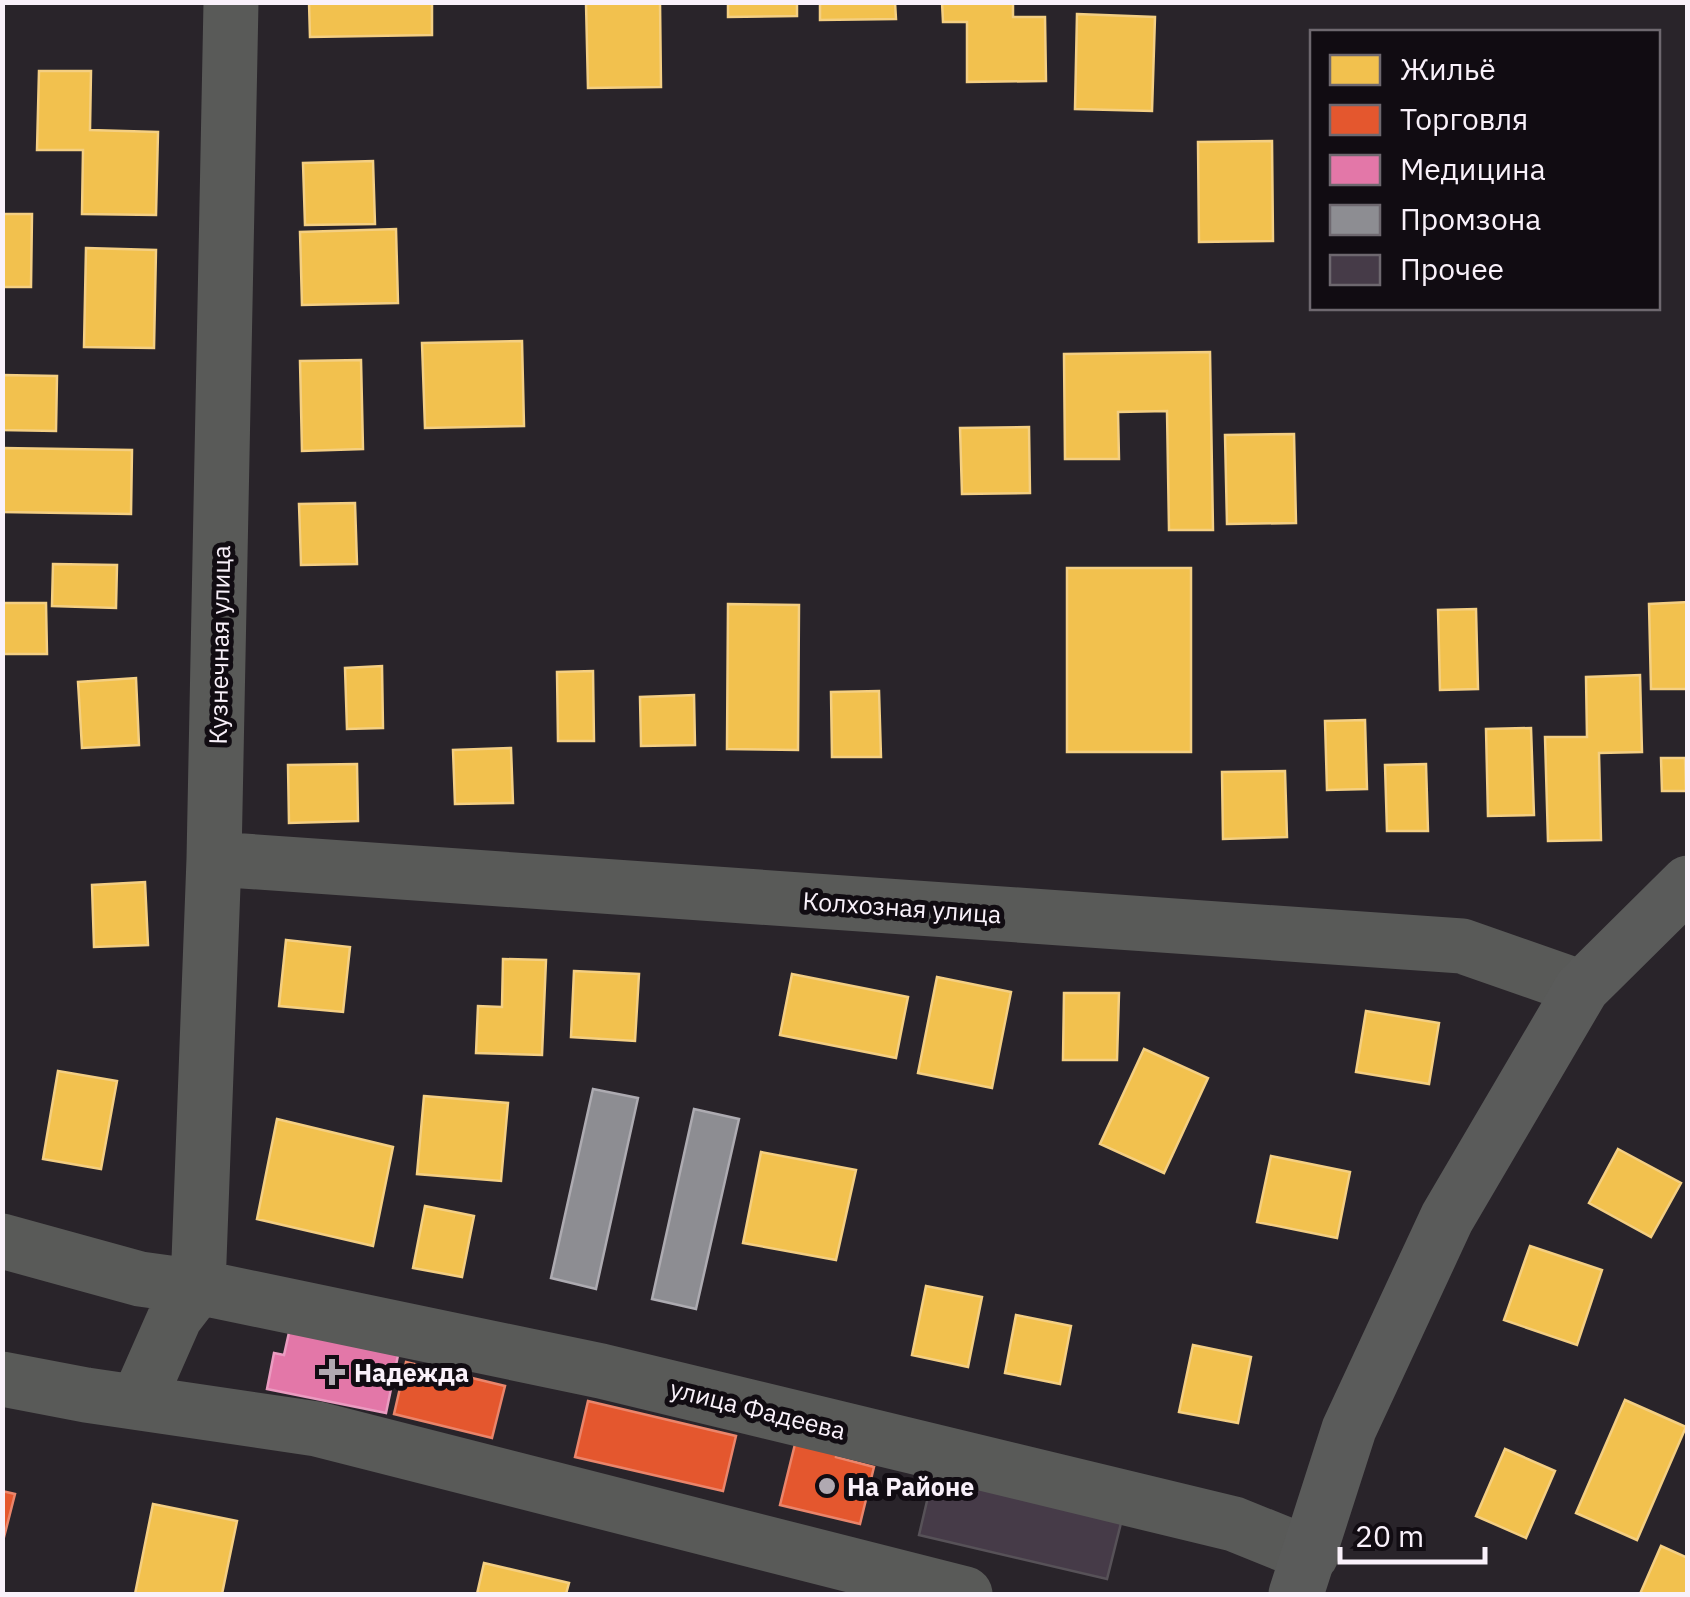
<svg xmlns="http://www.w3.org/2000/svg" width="1690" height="1597" font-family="'IBM Plex Sans',sans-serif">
<rect width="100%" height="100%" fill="#29242a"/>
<path fill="#f2c14e" stroke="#f4cf82" stroke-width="2.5" d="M 309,2 L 432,2 L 432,35 L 310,37 Z
M 660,2 L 661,87 L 588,88 L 586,3 Z
M 728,2 L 797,2 L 797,16 L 728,17 Z
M 820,2 L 895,2 L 896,19 L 820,20 Z
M 942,2 L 1013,2 L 1013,17 L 1045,17 L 1046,81 L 967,82 L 967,22 L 943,22 Z
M 1077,14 L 1155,17 L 1152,111 L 1075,109 Z
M 39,71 L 91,71 L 90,130 L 158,132 L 156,215 L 82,214 L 83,150 L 37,150 Z
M 1272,141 L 1273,241 L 1199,242 L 1198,142 Z
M 373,161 L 375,224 L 305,225 L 303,163 Z
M 2,214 L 32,214 L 31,287 L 2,287 Z
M 396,229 L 398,303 L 302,305 L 300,232 Z
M 86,248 L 156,250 L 154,348 L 84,347 Z
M 522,341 L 524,426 L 425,428 L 422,343 Z
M 1210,352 L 1213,530 L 1169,530 L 1167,411 L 1118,412 L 1119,459 L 1065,459 L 1064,354 Z
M 361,360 L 363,449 L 302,451 L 300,361 Z
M 2,375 L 57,376 L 56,431 L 2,430 Z
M 1029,427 L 1030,493 L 962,494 L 960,428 Z
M 1294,434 L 1296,523 L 1227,524 L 1225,435 Z
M 2,448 L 132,450 L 131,514 L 2,512 Z
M 355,503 L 357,564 L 301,565 L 299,504 Z
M 53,564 L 117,565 L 116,608 L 52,606 Z
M 1067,568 L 1191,568 L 1191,752 L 1067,752 Z
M 1688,602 L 1688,689 L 1651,689 L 1649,604 Z
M 2,603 L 46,603 L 47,654 L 2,654 Z
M 728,604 L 799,605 L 798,750 L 727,749 Z
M 1476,609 L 1478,689 L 1440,690 L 1438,610 Z
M 382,666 L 383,728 L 347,729 L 345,668 Z
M 593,671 L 594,741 L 558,741 L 557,672 Z
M 1640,675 L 1642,752 L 1599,753 L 1601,840 L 1548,841 L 1545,737 L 1587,737 L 1586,677 Z
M 136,678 L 139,745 L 82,748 L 78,682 Z
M 879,691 L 881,757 L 832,757 L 831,692 Z
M 694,695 L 695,745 L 641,746 L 640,697 Z
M 1365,720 L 1367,789 L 1327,790 L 1325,721 Z
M 1531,728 L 1534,815 L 1488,816 L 1486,729 Z
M 511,748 L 513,803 L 455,804 L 453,750 Z
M 1661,758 L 1685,758 L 1686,791 L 1662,791 Z
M 357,764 L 358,821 L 289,823 L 288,765 Z
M 1426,764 L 1428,831 L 1387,831 L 1385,765 Z
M 1285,771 L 1287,837 L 1223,839 L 1222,772 Z
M 145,882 L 148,945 L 94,947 L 92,885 Z
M 286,940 L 350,947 L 343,1012 L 279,1006 Z
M 503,959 L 546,960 L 542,1055 L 476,1053 L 478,1006 L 502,1007 Z
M 574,971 L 639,974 L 635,1041 L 571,1037 Z
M 792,974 L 908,997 L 896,1058 L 780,1035 Z
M 937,977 L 1011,992 L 992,1088 L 918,1073 Z
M 1064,993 L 1119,993 L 1117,1060 L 1063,1060 Z
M 1366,1011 L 1439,1023 L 1429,1084 L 1356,1072 Z
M 1144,1049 L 1208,1078 L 1164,1173 L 1100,1144 Z
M 58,1071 L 117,1081 L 101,1169 L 43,1159 Z
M 424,1096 L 508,1103 L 501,1181 L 417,1174 Z
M 277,1119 L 393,1147 L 373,1246 L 257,1219 Z
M 1618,1149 L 1681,1183 L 1651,1237 L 1589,1203 Z
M 761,1152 L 856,1170 L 836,1260 L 743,1243 Z
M 1271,1156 L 1350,1172 L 1337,1238 L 1257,1222 Z
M 425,1206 L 474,1216 L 462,1277 L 413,1268 Z
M 1530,1246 L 1602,1270 L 1577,1345 L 1504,1320 Z
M 926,1286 L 982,1297 L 968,1367 L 912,1355 Z
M 1016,1315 L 1071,1326 L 1060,1384 L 1005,1373 Z
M 1193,1345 L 1251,1357 L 1238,1423 L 1179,1412 Z
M 1625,1400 L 1686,1427 L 1637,1540 L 1576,1513 Z
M 1505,1449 L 1555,1471 L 1526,1538 L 1476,1516 Z
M 153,1504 L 237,1521 L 222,1594 L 135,1594 Z
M 1661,1546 L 1688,1558 L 1688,1594 L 1640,1594 Z
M 484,1563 L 569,1583 L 566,1594 L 477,1594 Z"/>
<path fill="#e4572e" stroke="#ea856b" stroke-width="2.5" d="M 406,1362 L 505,1386 L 492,1438 L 394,1414 Z
M 588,1401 L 736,1436 L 723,1491 L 575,1457 Z
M 797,1436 L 838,1446 L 836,1457 L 874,1467 L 860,1524 L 780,1505 Z
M 2,1491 L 15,1494 L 2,1545 Z"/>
<path fill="#e377a8" stroke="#ea9cc1" stroke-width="2.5" d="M 292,1319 L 401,1341 L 386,1413 L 267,1389 L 274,1353 L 284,1355 Z"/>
<path fill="#8d8d92" stroke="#adabb1" stroke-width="2.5" d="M 593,1089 L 638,1098 L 596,1289 L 551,1278 Z
M 694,1109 L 739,1119 L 696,1309 L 652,1299 Z"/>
<path fill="#463b48" stroke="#575258" stroke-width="2.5" d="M 935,1467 L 1124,1511 L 1107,1579 L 919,1535 Z"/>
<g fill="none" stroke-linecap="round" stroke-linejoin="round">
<path stroke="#595a58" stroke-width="55" d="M 214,859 L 1462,946 L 1582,988
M 2,1241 L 140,1279 L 198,1287 L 601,1371 L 1234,1524 L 1311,1555
M 198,1287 L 214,859 L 231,2
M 2,1379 L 86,1395 L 317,1429 L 965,1594
M 138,1401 L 175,1317 L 198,1287"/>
<path stroke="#5a5b5a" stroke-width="55" d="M 1296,1594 L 1349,1429 L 1447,1218 L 1582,988 L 1688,883"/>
</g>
<g fill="#b0a9b1" stroke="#110c12" stroke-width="4">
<path d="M327 1357h10v10h10v10h-10v10h-10v-10h-10v-10h10z"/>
<circle cx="827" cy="1486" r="10"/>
</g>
<g text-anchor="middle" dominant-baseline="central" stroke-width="10" stroke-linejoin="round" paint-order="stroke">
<g font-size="25" fill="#f9f1fa" stroke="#110c12">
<text transform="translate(219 645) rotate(-89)">Кузнечная улица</text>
<text transform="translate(902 907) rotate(4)">Колхозная улица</text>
<text transform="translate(758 1409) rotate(14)">улица Фадеева</text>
</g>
<g font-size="25" font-weight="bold" fill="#f9f1fa" stroke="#110c12" text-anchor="start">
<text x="354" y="1372">Надежда</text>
<text x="847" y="1486">На Районе</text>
</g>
</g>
<rect width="1690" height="1597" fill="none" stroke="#f9f1fa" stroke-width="10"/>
<rect x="1310" y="30" width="350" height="280" fill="#110c12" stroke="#6e686f" stroke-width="2.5"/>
<rect x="1330" y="55" width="50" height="30" fill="#f2c14e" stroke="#6e686f" stroke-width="2.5"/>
<text x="1400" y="80" font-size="30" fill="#f9f1fa">Жильё</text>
<rect x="1330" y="105" width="50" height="30" fill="#e4572e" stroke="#6e686f" stroke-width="2.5"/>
<text x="1400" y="130" font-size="30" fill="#f9f1fa">Торговля</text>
<rect x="1330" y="155" width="50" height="30" fill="#e377a8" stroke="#6e686f" stroke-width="2.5"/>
<text x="1400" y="180" font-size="30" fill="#f9f1fa">Медицина</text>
<rect x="1330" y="205" width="50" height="30" fill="#8d8d92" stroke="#6e686f" stroke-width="2.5"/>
<text x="1400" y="230" font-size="30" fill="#f9f1fa">Промзона</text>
<rect x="1330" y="255" width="50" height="30" fill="#463b48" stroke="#6e686f" stroke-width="2.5"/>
<text x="1400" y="280" font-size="30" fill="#f9f1fa">Прочее</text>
<path d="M1340 1547v15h145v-15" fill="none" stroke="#f9f1fa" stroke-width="5"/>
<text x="1355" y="1547" font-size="30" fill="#f9f1fa" stroke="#110c12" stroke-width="8" paint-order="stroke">20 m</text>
</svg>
